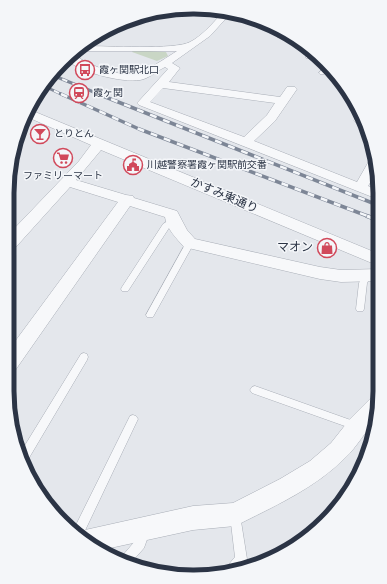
<svg xmlns="http://www.w3.org/2000/svg" width="387" height="584" font-family="Overpass,'Noto Sans JP',sans-serif">
<rect width="100%" height="100%" fill="#e4e7ec"/>
<path fill="#c9d6c5" d="M 133,50 L 166,52 L 168,56 L 157,61 L 132,52 Z"/>
<g fill="none" stroke-linecap="round" stroke-linejoin="round">
<g stroke="#a9aeb7" stroke-width="1">
<path id="lane" d="M 280,32 L 284,34 L 281,37 L 277,37 L 277,36 Z
M 310,51 L 313,54 L 310,58 L 306,58 L 306,57 Z
M 327,64 L 329,67 L 324,74 L 320,74 L 319,73 Z
M 359,112 L 362,116 L 360,121 L 355,122 L 354,121 L 357,114 Z
M 10,179 L 14,181 L 14,183 L 10,184 Z
M 171,219 L 175,219 L 177,221 L 169,228 L 128,291 L 122,291 L 121,289 L 122,287 L 163,224 Z
M 187,241 L 190,241 L 194,243 L 153,317 L 147,317 L 146,315 Z
M 367,273 L 371,276 L 367,283 L 364,309 L 363,311 L 357,311 L 356,309 L 359,283 L 364,274 Z
M 84,353 L 87,354 L 88,357 L 87,360 L 26,463 L 24,464 L 19,455 L 81,354 Z
M 255,386 L 359,423 L 361,426 L 359,429 L 356,430 L 252,393 L 250,390 L 252,387 Z
M 133,415 L 136,416 L 138,419 L 81,539 L 73,531 L 130,416 Z
M 235,510 L 239,511 L 240,515 L 247,559 C 242,570 234,573 223,574 L 225,569 L 235,557 L 230,515 L 231,511 Z
M 144,525 L 148,527 L 150,531 L 144,548 L 129,565 L 118,561 L 135,541 L 140,527 Z"/>
</g>
<g stroke="#a9aeb7" stroke-width="1">
<path id="street" d="M 222,13 L 230,14 L 210,36 L 172,63 L 180,68 L 169,82 L 280,97 L 287,87 L 295,87 L 297,89 L 275,121 L 254,141 L 357,182 L 369,161 L 373,160 L 376,173 L 368,186 L 379,191 L 380,200 L 139,105 L 137,103 L 139,101 L 168,69 L 165,67 C 157,71 148,79 140,80 C 122,83 78,72 66,59 L 75,53 C 79,60 87,62 95,66 C 133,82 144,72 177,51 L 77,51 L 85,46 C 105,46 176,50 190,42 C 202,36 213,23 222,13 ZM 163,88 L 275,103 L 267,115 L 244,137 L 150,102 Z
M 28,109 L 379,254 L 379,266 L 101,150 L 76,180 L 126,195 L 133,196 L 134,198 L 177,211 L 187,230 L 195,239 L 320,267 L 341,270 L 379,269 L 379,281 L 341,282 L 320,279 L 184,247 C 177,239 166,228 165,217 L 130,206 L 14,372 L 7,374 L 8,351 L 118,202 L 70,187 L 15,248 L 9,249 L 9,234 L 79,161 L 91,145 L 25,116 Z
M 377,396 L 377,419 C 365,431 357,447 345,458 C 316,487 279,504 243,522 L 235,526 L 193,530 L 101,550 L 80,538 L 76,534 L 85,530 L 193,506 L 233,503 L 280,479 L 310,461 L 331,443 L 350,419 L 370,399 Z"/>
</g>
<path stroke="#c2c5cb" stroke-width="1.5" stroke-dasharray="2 2" stroke-linecap="butt" d="M 38,95 L 42,93"/>
<path stroke="#c2c5cb" stroke-width="2" stroke-dasharray="2.5 2.5" stroke-linecap="butt" d="M 37,95 L 41,94"/>
<use href="#lane" fill="#f7f8fa" fill-rule="evenodd"/>
<use href="#street" fill="#f7f8fa" fill-rule="evenodd"/>
<g stroke="#7d8696" stroke-width="3">
<path id="rail-far2" d="M 52,75 L 101,95
M 44,86 L 63,95"/>
</g>
<g stroke="#7d8696" stroke-width="3.5">
<path id="rail-far1" d="M 61,94 L 139,129 L 370,217
M 98,94 L 380,206"/>
</g>
<g stroke="#7d8696" stroke-width="4.5">
<path id="rail" d="M 367,216 L 380,221"/>
</g>
<use href="#rail-far2" stroke="#f4f6f9" stroke-width="2" stroke-dasharray="5.5" stroke-linecap="butt"/>
<use href="#rail-far1" stroke="#f4f6f9" stroke-width="2.5" stroke-dasharray="7" stroke-linecap="butt"/>
<use href="#rail" stroke="#f4f6f9" stroke-width="3" stroke-dasharray="9" stroke-linecap="butt"/>
</g>
<defs>
<g id="bus-ring" transform="scale(1)"><circle r="9.5" fill="#f4f6f9" stroke="#d1495b" stroke-width="1.5"/><path d="M-5-6H5V4H4V6H2V4H-2V6H-4V4H-5ZM-3.5-4V0h7V-4ZM-3.5 1.2v1.5H-2V1.2ZM2 1.2v1.5H3.5V1.2Z" fill="#d1495b"/></g>
<g id="station-ring" transform="scale(1)"><circle r="9.5" fill="#f4f6f9" stroke="#d1495b" stroke-width="1.5"/><path d="M-3-6H3Q5-6 5-4V2Q5 4 3 4L4.5 6H3L1.5 4h-3L-3 6H-4.5L-3 4Q-5 4-5 2V-4Q-5-6-3-6ZM-3.5-4v3h7v-3ZM-3.5 1v1.5H-2V1ZM2 1v1.5H3.5V1Z" fill="#d1495b"/></g>
<g id="bar-ring" transform="scale(1)"><circle r="9.5" fill="#f4f6f9" stroke="#d1495b" stroke-width="1.5"/><path d="M-6-5H6L.8 .8V4.5H3.5V6h-7V4.5H-.8V.8Z" fill="#d1495b"/></g>
<g id="supermarket-ring" transform="scale(1)"><circle r="9.5" fill="#f4f6f9" stroke="#d1495b" stroke-width="1.5"/><path d="M-6-5.5h2.5l.6 2H6L4.5 2H-2.5L-4.4-4H-6ZM-1.5 3.2a1.3 1.3 0 1 0 .1 0ZM3 3.2a1.3 1.3 0 1 0 .1 0Z" fill="#d1495b"/></g>
<g id="civic-ring" transform="scale(1)"><circle r="9.5" fill="#f4f6f9" stroke="#d1495b" stroke-width="1.5"/><path d="M-.6-6.5H3V-4.5H.6V-3L4-1V1h2V6H-6V1h2V-1L-.6-3ZM-1.2 2.5V6h2.4V2.5Z" fill="#d1495b"/></g>
<g id="shop-ring" transform="scale(1)"><circle r="9.5" fill="#f4f6f9" stroke="#d1495b" stroke-width="1.5"/><path d="M-5-2.5h2.3a2.7 3.5 0 0 1 5.4 0H5L5.5 6h-11ZM-1.5-2.5h3a1.5 2.3 0 0 0-3 0Z" fill="#d1495b"/></g>
</defs>
<g fill-rule="evenodd">
<use href="#bus-ring" x="85" y="70"/>
<use href="#station-ring" x="79" y="93"/>
<use href="#bar-ring" x="40" y="134"/>
<use href="#supermarket-ring" x="63" y="158"/>
<use href="#civic-ring" x="133" y="165"/>
<use href="#shop-ring" x="327" y="248"/>
</g>
<g text-anchor="middle" dominant-baseline="central" stroke-width="3" stroke-linejoin="round" paint-order="stroke">
<g font-size="10" fill="#2b3445" stroke="#f4f6f9" text-anchor="start">
<text x="99" y="70">霞ヶ関駅北口</text>
<text x="93" y="93">霞ヶ関</text>
<text x="54" y="134">とりとん</text>
<text x="147" y="165">川越警察署霞ヶ関駅前交番</text>
<text x="63" y="176" text-anchor="middle">ファミリーマート</text>
</g>
<g font-size="12" fill="#2b3445" stroke="#f4f6f9">
<text transform="translate(224 196) rotate(23)">かすみ東通り</text>
</g>
<g font-size="12" fill="#2b3445" stroke="#f4f6f9" text-anchor="end">
<text x="313" y="248">マオン</text>
</g>
</g>
<path d="M0 0H387V584H0ZM193 14H194A179 179 0 0 1 373 193V391A179 179 0 0 1 194 570H193A179 179 0 0 1 14 391V193A179 179 0 0 1 193 14Z" fill="#f4f6f9" fill-rule="evenodd"/>
<path fill="none" stroke="#2b3445" stroke-width="5" d="M193 14H194A179 179 0 0 1 373 193V391A179 179 0 0 1 194 570H193A179 179 0 0 1 14 391V193A179 179 0 0 1 193 14Z"/>
</svg>
